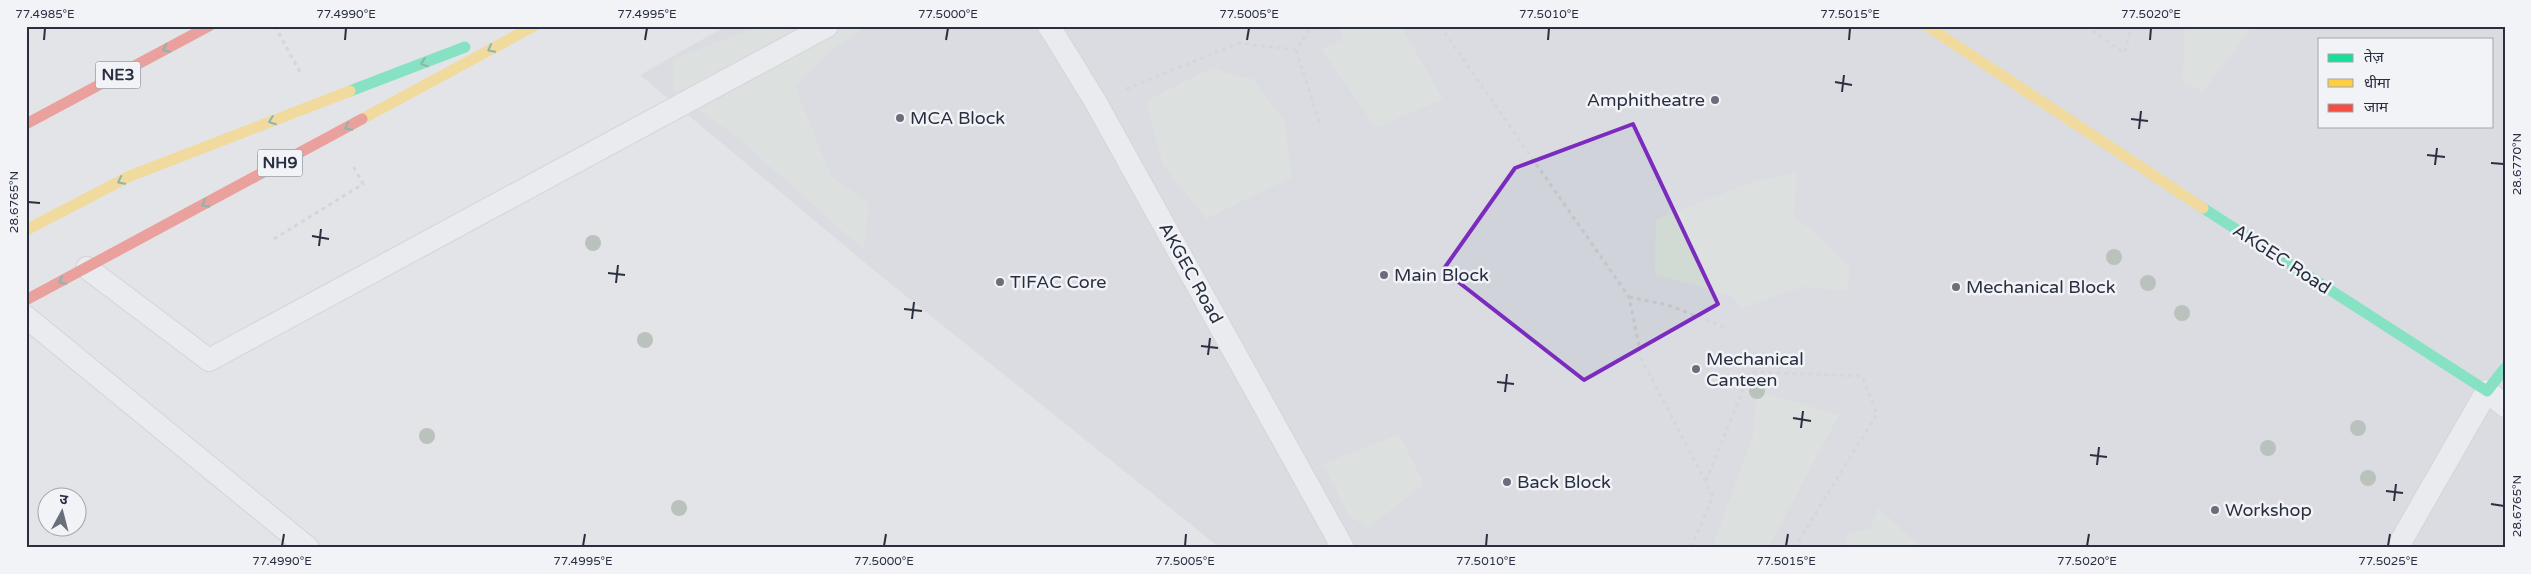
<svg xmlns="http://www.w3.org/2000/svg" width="2531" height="574" font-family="'Varela Round','Noto Sans Devanagari',sans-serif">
<rect width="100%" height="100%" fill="#e3e4e8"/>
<path fill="#d1d3db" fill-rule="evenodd" d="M 726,26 L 2505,26 L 2505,548 L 1220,548 L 876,272 L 640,75 ZM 2320,39 L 2492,39 L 2492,126 L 2320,126 Z"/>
<path fill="#d2dbd3" d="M 760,26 L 868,26 L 831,51 L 795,86 L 831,176 L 869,203 L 864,250 L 737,137 L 688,103 L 673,90 L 673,59 Z
M 1338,26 L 1401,26 L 1443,99 L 1376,128 L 1321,49 L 1344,39 Z
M 2183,26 L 2253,26 L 2203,91 L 2182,83 L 2185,27 Z
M 1214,67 L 1227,73 L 1253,79 L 1285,122 L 1292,177 L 1206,219 L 1163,165 L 1146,101 Z
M 1797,173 L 1794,218 L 1813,230 L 1850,268 L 1847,291 L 1801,287 L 1742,308 L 1732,296 L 1655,274 L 1656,220 L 1754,181 Z
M 1757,391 L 1839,415 L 1768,548 L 1712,548 L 1753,435 Z
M 1399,434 L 1424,484 L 1368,528 L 1348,515 L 1323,464 Z
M 1879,508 L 1921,548 L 1846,548 L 1847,533 L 1870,529 Z"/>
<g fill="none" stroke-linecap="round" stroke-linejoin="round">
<g stroke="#c1c2c6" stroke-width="24">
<path id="lane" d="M 1049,26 L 1095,101 L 1343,548
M 87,268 L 209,360 L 827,26
M 26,317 L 308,548
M 2397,548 L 2487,391 L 2505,406"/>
</g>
<path stroke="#c4c5ca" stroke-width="3" stroke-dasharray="4 4" stroke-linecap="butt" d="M 275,26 L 300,72
M 1440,26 L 1629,297 L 1642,360 L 1713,496 L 1691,548
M 2086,26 L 2124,53 L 2132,26
M 1296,50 L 1320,124
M 1126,89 L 1239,43 L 1296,50 L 1311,26
M 274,239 L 363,184 L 352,164
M 1629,297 L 1668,305 L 1724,327
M 1706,481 L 1750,372 L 1862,376 L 1877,414 L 1794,548"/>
<use href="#lane" stroke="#f2f3f5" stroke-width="22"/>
<path stroke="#16e098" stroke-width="11" d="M 350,91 L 465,47
M 2203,208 L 2487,391 L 2505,368"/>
<path stroke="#ffcf43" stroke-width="11" d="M 1927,26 L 2203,208
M 362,119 L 534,26
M 26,230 L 130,176 L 350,91"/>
<path stroke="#f24e42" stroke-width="11" d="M 26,124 L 209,26
M 26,300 L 362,119"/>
</g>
<g fill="#869a87">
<circle cx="593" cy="243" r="8"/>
<circle cx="2114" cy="257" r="8"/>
<circle cx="2148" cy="283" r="8"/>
<circle cx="2182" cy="313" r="8"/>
<circle cx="645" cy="340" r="8"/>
<circle cx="1757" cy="391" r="8"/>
<circle cx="2358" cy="428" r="8"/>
<circle cx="427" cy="436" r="8"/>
<circle cx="2268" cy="448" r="8"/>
<circle cx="2368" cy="478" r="8"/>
<circle cx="679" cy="508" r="8"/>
</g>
<defs><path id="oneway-chevron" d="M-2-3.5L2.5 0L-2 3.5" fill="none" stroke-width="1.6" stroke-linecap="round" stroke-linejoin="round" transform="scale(1.25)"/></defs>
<g stroke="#207f68">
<use href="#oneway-chevron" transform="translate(166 49) rotate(152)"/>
<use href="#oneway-chevron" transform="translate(491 49) rotate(152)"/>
<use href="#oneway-chevron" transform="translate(424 63) rotate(159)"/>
<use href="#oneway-chevron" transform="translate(272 121) rotate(159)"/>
<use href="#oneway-chevron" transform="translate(348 127) rotate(152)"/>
<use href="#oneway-chevron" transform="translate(121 181) rotate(153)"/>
<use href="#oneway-chevron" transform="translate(205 204) rotate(152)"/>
<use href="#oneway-chevron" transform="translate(62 281) rotate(152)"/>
</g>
<path d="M0 0H2531V574H0ZM 1633,124 L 1718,304 L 1584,380 L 1443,270 L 1515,168 Z" fill="#e3e4e8" fill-opacity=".55" fill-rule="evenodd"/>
<path fill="none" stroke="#7b2cbf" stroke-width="4" stroke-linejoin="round" d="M 1633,124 L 1718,304 L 1584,380 L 1443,270 L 1515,168 Z"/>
<path fill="none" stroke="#292f41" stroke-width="2" d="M 44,40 L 45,28M 345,40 L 346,28M 645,40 L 647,28M 946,40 L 948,28M 1247,40 L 1249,28M 1548,40 L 1549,28M 1849,40 L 1850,28M 2150,40 L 2151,28M 1835,82 L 1852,85M 1842,92 L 1844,75M 2131,119 L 2148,121M 2139,129 L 2141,111M 2427,155 L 2445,157M 2491,163 L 2504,164M 2435,165 L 2437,148M 28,202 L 40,203M 312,236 L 329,239M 319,246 L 321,229M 608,273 L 625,275M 616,283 L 618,265M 904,309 L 922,311M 912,319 L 914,302M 1201,346 L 1218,348M 1208,355 L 1210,338M 1497,382 L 1514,384M 1505,392 L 1507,374M 1793,418 L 1811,421M 1801,428 L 1803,411M 2090,455 L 2107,457M 2097,465 L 2099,447M 2386,491 L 2403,493M 2394,501 L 2396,484M 2491,504 L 2504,506M 282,546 L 284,534M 583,546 L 585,534M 884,546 L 886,534M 1185,546 L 1186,534M 1486,546 L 1487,534M 1786,546 L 1788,534M 2087,546 L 2089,534M 2388,546 L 2390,534"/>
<g fill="#6a6e7b" stroke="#f1f3f7" stroke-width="2">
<circle cx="1715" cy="100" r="5"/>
<circle cx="900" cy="118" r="5"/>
<circle cx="1384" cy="275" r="5"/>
<circle cx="1000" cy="282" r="5"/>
<circle cx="1956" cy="287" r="5"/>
<circle cx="1696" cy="369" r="5"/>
<circle cx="1507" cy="482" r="5"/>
<circle cx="2215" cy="510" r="5"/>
</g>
<g text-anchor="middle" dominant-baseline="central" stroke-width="5" stroke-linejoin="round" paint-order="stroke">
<g fill="#f1f3f7" stroke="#656a78" stroke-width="1">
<rect x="95.5" y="61.5" width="45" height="27" rx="4"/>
<rect x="257.5" y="149.5" width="45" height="27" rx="4"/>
</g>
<g font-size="16" font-weight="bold" fill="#292f41">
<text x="118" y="75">NE3</text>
<text x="280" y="163">NH9</text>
</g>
<g font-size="18" fill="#292f41" stroke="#f1f3f7" text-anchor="start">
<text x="1705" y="100" text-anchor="end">Amphitheatre</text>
<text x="910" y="118">MCA Block</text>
<text x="1394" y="275">Main Block</text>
<text x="1010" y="282">TIFAC Core</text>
<text x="1966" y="287">Mechanical Block</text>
<text x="1706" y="359">Mechanical<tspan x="1706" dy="21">Canteen</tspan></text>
<text x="1517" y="482">Back Block</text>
<text x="2225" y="510">Workshop</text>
</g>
<g font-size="18" fill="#292f41" stroke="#f1f3f7">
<text transform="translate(2282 259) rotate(33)">AKGEC Road</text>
<text transform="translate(1191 273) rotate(61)">AKGEC Road</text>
</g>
</g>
<rect width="2531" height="574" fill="none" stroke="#f1f3f7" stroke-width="55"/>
<rect x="2318" y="38" width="175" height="90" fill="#f1f3f7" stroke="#a1a5ae"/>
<rect x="2328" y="54" width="25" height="8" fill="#16e098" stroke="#a1a5ae"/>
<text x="2364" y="62" font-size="15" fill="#292f41">तेज़</text>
<rect x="2328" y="79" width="25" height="8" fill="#ffcf43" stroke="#a1a5ae"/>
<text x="2364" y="88" font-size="15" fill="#292f41">धीमा</text>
<rect x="2328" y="104" width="25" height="8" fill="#f24e42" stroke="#a1a5ae"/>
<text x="2364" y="112" font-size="15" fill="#292f41">जाम</text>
<g transform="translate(62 512) rotate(7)"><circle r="24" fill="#f1f3f7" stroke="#a1a5ae"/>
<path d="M0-4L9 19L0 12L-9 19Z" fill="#6a6e7b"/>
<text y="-8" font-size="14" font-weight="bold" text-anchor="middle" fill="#292f41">उ</text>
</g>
<rect x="28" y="28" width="2476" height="518" fill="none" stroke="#292f41" stroke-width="2"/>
<g font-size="12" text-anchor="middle" fill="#292f41">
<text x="45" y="18">77.4985°E</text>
<text x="346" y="18">77.4990°E</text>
<text x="647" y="18">77.4995°E</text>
<text x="948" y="18">77.5000°E</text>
<text x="1249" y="18">77.5005°E</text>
<text x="1549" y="18">77.5010°E</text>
<text x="1850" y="18">77.5015°E</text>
<text x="2151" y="18">77.5020°E</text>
<text transform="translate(2517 164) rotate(-90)" y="4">28.6770°N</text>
<text transform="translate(14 202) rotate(-90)" y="4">28.6765°N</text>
<text transform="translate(2517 506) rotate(-90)" y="4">28.6765°N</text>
<text x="282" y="565">77.4990°E</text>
<text x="583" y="565">77.4995°E</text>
<text x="884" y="565">77.5000°E</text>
<text x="1185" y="565">77.5005°E</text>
<text x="1486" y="565">77.5010°E</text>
<text x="1786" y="565">77.5015°E</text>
<text x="2087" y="565">77.5020°E</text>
<text x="2388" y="565">77.5025°E</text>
</g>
</svg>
